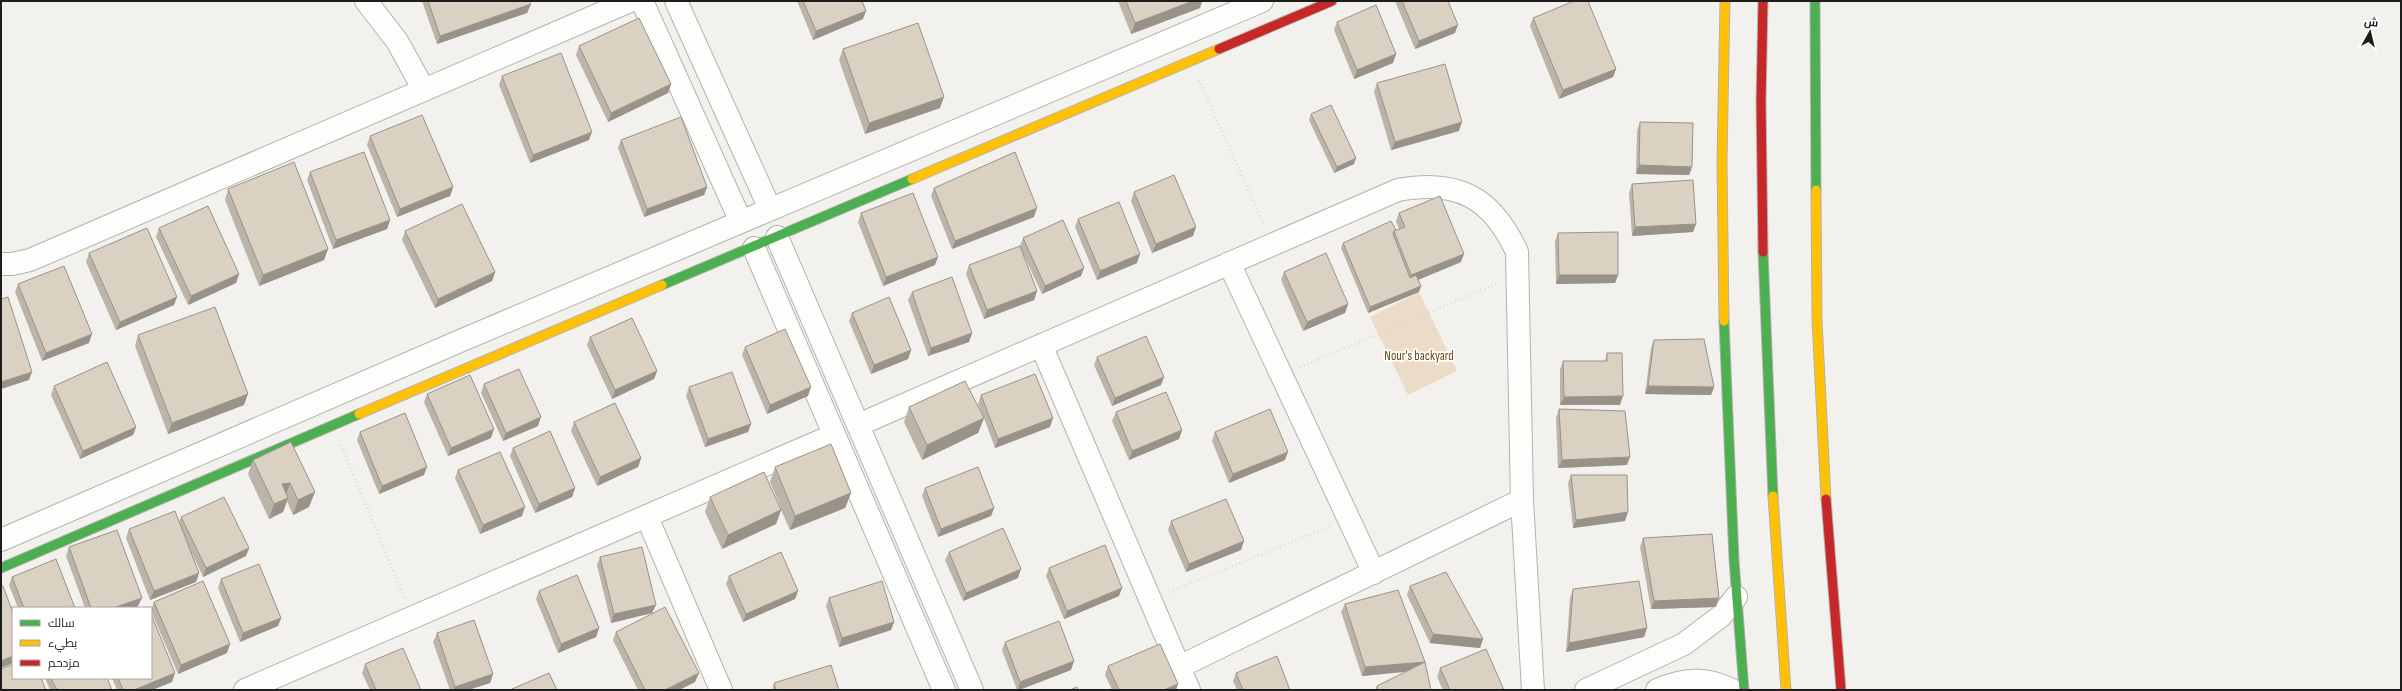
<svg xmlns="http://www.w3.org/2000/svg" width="2402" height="691" font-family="'Sofia Sans Condensed',Cairo,sans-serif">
<rect width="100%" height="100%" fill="#f3f1ee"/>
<path fill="#ecdcc7" d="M 1419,292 L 1457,371 L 1408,395 L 1370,317 Z"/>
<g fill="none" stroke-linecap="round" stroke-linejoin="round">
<g stroke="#b4b2b0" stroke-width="24">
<path id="street" d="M 366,1 L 397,41 L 424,90
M 642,1 L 741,222
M 676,1 L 770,209
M 777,237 L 972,690
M 754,248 L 944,690
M 1229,263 L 1374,573
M 1,264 L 12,264 L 30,260 L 630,1
M 1041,345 L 1189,690
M 858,425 L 1398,190 C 1457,179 1492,197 1517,252 L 1522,500 L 1533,690
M 647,517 L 721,690
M 1,540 L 453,344 L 1262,1
M 1179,667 L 1522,500
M 245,690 L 834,435
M 1586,690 L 1684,644 L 1721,616 L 1736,597
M 1657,690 C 1684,678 1705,677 1732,690"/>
</g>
<g stroke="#b4b2b0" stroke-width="11">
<path id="fast" d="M 1815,1 L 1816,190
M 1763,252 L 1773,496
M 662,285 L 912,179
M 1724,321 L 1734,560 L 1744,690
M 1,568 L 359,414"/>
</g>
<g stroke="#b4b2b0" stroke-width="11">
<path id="slow" d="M 912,179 L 1219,49
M 1816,190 L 1817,320 L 1826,499
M 1724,321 L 1722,162 L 1725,1
M 359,414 L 662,285
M 1773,496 L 1786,690"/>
</g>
<g stroke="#b4b2b0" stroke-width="11">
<path id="jam" d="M 1219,49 L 1332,1
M 1763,252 L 1761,102 L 1763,1
M 1826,499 L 1841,690"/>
</g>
<path stroke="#d9d8d8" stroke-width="2.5" stroke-dasharray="1 3" stroke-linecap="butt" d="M 1199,80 L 1264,225
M 1300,367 L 1496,284
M 341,445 L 405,599
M 1169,592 L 1329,527"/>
<use href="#street" stroke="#fdfdfc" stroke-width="22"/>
<use href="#fast" stroke="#4caf50" stroke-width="9"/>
<use href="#slow" stroke="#ffc107" stroke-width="9"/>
<use href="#jam" stroke="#c62828" stroke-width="9"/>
</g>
<path fill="#bbb4a8" d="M 422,1 L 529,1 L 531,4 L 527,13 L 437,44 Z
M 797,1 L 862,1 L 863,19 L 813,40 Z
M 1118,1 L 1202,1 L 1200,8 L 1131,34 Z
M 1395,1 L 1448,1 L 1455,33 L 1415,49 Z
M 1533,18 L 1616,69 L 1613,77 L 1559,99 L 1530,26 Z
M 1337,22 L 1396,54 L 1393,63 L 1354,79 L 1334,30 Z
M 579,46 L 671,84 L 668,93 L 608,122 L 576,55 Z
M 843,49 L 940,108 L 865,134 L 839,60 Z
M 502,76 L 589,140 L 530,163 L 499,85 Z
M 1377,83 L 1459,131 L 1391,150 L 1374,92 Z
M 1311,114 L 1354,164 L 1334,173 L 1309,120 Z
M 1640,122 L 1692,167 L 1689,175 L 1636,174 L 1637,131 Z
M 370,136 L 453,187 L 450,196 L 397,217 L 367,145 Z
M 621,140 L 707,187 L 704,195 L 644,217 L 618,148 Z
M 310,172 L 390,220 L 387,229 L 333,249 L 307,180 Z
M 1632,184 L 1696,224 L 1693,232 L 1632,236 L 1629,193 Z
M 934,188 L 1034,217 L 952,249 L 931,196 Z
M 228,189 L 328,249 L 324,260 L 259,286 L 225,200 Z
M 1134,192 L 1193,236 L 1152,253 L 1131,201 Z
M 861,213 L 935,265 L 883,286 L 858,222 Z
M 1399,213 L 1461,262 L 1418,280 L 1419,292 L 1368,313 L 1341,248 L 1343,243 L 1396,230 L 1399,229 L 1396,221 Z
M 1078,219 L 1137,263 L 1097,280 L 1075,227 Z
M 159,228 L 239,274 L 236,283 L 188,305 L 156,237 Z
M 405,231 L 495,272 L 492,281 L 435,308 L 402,240 Z
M 1558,233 L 1618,275 L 1615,283 L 1556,284 L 1555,241 Z
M 1023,238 L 1081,276 L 1042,294 L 1020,247 L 1037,291 L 1034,300 L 984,319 L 966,274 L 969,265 L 1020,246 Z
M 89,253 L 174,305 L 116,330 L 86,262 Z
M 1284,272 L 1348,304 L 1345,313 L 1303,331 L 1281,280 Z
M 18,284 L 89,343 L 42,361 L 15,292 Z
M 912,292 L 972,333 L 969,342 L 928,356 L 908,300 Z
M 852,313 L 911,350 L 908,359 L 871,374 L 849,321 Z
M 138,335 L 244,405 L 168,434 L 135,346 Z
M 590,337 L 657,371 L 654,379 L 612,399 L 587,345 Z
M 1654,340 L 1714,387 L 1711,395 L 1645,394 L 1651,348 Z
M 745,347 L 808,396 L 767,414 L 742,355 Z
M 1607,353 L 1620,405 L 1560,405 L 1560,369 L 1563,361 L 1605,361 Z
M 1097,357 L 1161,385 L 1112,406 L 1094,365 Z
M 484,384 L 538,426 L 503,441 L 481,393 Z
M 54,386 L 136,427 L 133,435 L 80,459 L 51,395 Z
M 689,387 L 751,424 L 748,432 L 705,447 L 686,396 Z
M 427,394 L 491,438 L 448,456 L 424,402 Z
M 981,395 L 1050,427 L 995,448 L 984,418 L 978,433 L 922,460 L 904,422 L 909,407 L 983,416 L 978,404 Z
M 1559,409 L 1627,465 L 1558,468 L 1556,418 Z
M 1116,412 L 1182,430 L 1179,439 L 1129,460 L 1112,421 Z
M 574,422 L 641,458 L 638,467 L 597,486 L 571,431 Z
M 360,432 L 424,475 L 379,494 L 357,440 Z
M 1215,432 L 1285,460 L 1229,483 L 1212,441 Z
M 291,442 L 309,507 L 293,515 L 287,501 L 283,512 L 269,519 L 248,474 L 253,460 Z
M 513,448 L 575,488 L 572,497 L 535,513 L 510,456 Z
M 775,467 L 851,493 L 845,508 L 790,530 L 781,510 L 776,524 L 722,549 L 705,512 L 710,497 L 781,508 L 770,482 Z
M 458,470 L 522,516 L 480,534 L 455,478 Z
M 1571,475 L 1625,521 L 1573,528 L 1568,483 Z
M 925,488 L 994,508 L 991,516 L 938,537 L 922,496 Z
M 181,517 L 249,548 L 246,556 L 203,577 L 191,551 L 199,573 L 196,582 L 150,600 L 126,538 L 129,529 L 179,523 Z
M 1171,521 L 1241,550 L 1186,572 L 1168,530 Z
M 1643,538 L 1716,607 L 1651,609 L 1640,547 Z
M 69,547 L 138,606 L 134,608 L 85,608 L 66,556 Z
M 949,552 L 1018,578 L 963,601 L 945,560 Z
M 600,557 L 652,613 L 611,623 L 597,565 Z
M 1049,568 L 1119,596 L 1064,619 L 1046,576 Z
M 729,576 L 798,591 L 795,599 L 743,622 L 726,584 Z
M 12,577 L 75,608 L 18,608 L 9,585 Z
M 221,579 L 281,618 L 278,626 L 240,642 L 218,588 Z
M 1410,586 L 1483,639 L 1480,648 L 1430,643 L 1407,595 Z
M 1573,589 L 1647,628 L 1644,637 L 1566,652 L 1570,598 Z
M 539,591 L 599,628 L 596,637 L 558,653 L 536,599 Z
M 829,598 L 894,622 L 891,630 L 839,647 L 826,606 Z
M 154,602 L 227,653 L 178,674 L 151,611 Z
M 1345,604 L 1431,690 L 1375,690 L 1377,686 L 1405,672 L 1362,676 L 1341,612 Z
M 616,632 L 695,682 L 679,690 L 638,690 L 613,640 Z
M 437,633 L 493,674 L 490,683 L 468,690 L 450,690 L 433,642 Z
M 1005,642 L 1071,670 L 1019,690 L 1017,690 L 1002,650 Z
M 365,664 L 421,690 L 370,690 L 362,673 Z
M 1108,666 L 1176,690 L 1112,690 L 1105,675 Z
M 1440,668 L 1504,690 L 1443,690 L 1437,677 Z
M 1236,673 L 1290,690 L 1237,690 L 1233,681 Z
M 45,678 L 107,678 L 112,690 L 50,690 Z
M 112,678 L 151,678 L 172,682 L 152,690 L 117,690 Z
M 774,683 L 839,690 L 772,690 Z"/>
<path fill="#999288" d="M 1193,1 L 1202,1 L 1200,8 L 1131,34 L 1135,23 Z
M 531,4 L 527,13 L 437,44 L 440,36 Z
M 866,11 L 863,19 L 813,40 L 816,31 Z
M 1458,25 L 1455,33 L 1415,49 L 1419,41 Z
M 1396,54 L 1393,63 L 1354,79 L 1357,70 Z
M 1616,69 L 1613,77 L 1559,99 L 1563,90 Z
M 671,84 L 668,93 L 608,122 L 611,113 Z
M 944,97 L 940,108 L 865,134 L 869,123 Z
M 1462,122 L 1459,131 L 1391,150 L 1395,142 Z
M 592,132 L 589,140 L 530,163 L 533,155 Z
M 1356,158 L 1354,164 L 1334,173 L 1337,167 Z
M 1639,165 L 1692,167 L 1689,175 L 1636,174 Z
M 453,187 L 450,196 L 397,217 L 400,209 Z
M 707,187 L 704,195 L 644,217 L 647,209 Z
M 1037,208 L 1034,217 L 952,249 L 955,241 Z
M 390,220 L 387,229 L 333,249 L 336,240 Z
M 1696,224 L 1693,232 L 1632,236 L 1635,227 Z
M 1196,227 L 1193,236 L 1152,253 L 1156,244 Z
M 328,249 L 324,260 L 259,286 L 263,275 Z
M 1140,254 L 1137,263 L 1097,280 L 1100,271 Z
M 1464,254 L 1461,262 L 1408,284 L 1411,275 Z
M 938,257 L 935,265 L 883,286 L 886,277 Z
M 1084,268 L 1081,276 L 1042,294 L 1045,286 Z
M 495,272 L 492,281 L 435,308 L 438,299 Z
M 239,274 L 236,283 L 188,305 L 191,296 Z
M 1559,275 L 1618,275 L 1615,283 L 1556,284 Z
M 1421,286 L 1419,292 L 1368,313 L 1370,307 Z
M 1037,291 L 1034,300 L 984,319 L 987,310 Z
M 177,297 L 174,305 L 116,330 L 120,322 Z
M 1348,304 L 1345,313 L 1303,331 L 1307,322 Z
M 972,333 L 969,342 L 928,356 L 931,348 Z
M 92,334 L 89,343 L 42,361 L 46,353 Z
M 911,350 L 908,359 L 871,374 L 874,365 Z
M 657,371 L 654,379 L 612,399 L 615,390 Z
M 32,372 L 29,380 L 1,389 L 1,382 Z
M 1164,377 L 1161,385 L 1112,406 L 1115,398 Z
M 1648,386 L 1714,387 L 1711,395 L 1645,394 Z
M 811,387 L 808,396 L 767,414 L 770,405 Z
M 248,394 L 244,405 L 168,434 L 172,423 Z
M 1623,396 L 1620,405 L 1560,405 L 1564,397 Z
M 541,417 L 538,426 L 503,441 L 506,433 Z
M 984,418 L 978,433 L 922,460 L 927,445 Z
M 1053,418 L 1050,427 L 995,448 L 998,439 Z
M 751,424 L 748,432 L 705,447 L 708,439 Z
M 136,427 L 133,435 L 80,459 L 83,451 Z
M 494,429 L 491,438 L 448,456 L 451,448 Z
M 1182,430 L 1179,439 L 1129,460 L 1132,451 Z
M 1288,452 L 1285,460 L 1229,483 L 1233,474 Z
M 1630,457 L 1627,465 L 1558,468 L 1562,460 Z
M 641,458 L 638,467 L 597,486 L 600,477 Z
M 427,467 L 424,475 L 379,494 L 382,486 Z
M 290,483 L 285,498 L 282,484 Z
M 575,488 L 572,497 L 535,513 L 539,504 Z
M 315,492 L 309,507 L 293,515 L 298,500 Z
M 851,493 L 845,508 L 790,530 L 795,516 Z
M 288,498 L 283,512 L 269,519 L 274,504 Z
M 525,507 L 522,516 L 480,534 L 483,525 Z
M 994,508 L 991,516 L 938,537 L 941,529 Z
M 781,510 L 776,524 L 722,549 L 728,535 Z
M 1628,512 L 1625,521 L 1573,528 L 1576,520 Z
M 1244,541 L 1241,550 L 1186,572 L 1189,564 Z
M 249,548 L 246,556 L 203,577 L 206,568 Z
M 1021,569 L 1018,578 L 963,601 L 966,593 Z
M 199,573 L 196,582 L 150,600 L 154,591 Z
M 1122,588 L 1119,596 L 1064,619 L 1067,611 Z
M 798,591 L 795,599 L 743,622 L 746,614 Z
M 142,598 L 138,606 L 134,608 L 113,608 Z
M 1719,598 L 1716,607 L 1651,609 L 1654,601 Z
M 656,605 L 652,613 L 611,623 L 614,614 Z
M 281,618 L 278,626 L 240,642 L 243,633 Z
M 894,622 L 891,630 L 839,647 L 842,638 Z
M 599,628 L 596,637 L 558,653 L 561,644 Z
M 1647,628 L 1644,637 L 1566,652 L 1569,643 Z
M 1433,634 L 1483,639 L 1480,648 L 1430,643 Z
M 230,644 L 227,653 L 178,674 L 181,665 Z
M 13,656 L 13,663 L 1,668 L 1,661 Z
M 1074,661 L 1071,670 L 1019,690 L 1018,690 L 1020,682 Z
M 1425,662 L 1422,670 L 1362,676 L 1365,667 Z
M 175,673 L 172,682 L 152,690 L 134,690 Z
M 699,673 L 695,682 L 679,690 L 665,690 Z
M 493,674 L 490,683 L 468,690 L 454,690 L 455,687 Z
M 1178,684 L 1176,690 L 1164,690 Z"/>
<path fill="#dad1c3" stroke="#999288" d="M 428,1 L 529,1 L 531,4 L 440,36 Z
M 803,1 L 862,1 L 866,11 L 816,31 Z
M 1126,1 L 1193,1 L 1135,23 Z
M 1402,1 L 1448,1 L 1458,25 L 1419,41 Z
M 1574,1 L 1588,1 L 1616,69 L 1563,90 L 1533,18 Z
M 1376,5 L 1396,54 L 1357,70 L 1337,22 Z
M 639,18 L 671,84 L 611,113 L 579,46 Z
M 918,23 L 944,97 L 869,123 L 843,49 Z
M 561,53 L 592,132 L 533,155 L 502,76 Z
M 1445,64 L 1462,122 L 1395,142 L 1377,83 Z
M 1331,105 L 1356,158 L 1337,167 L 1311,114 Z
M 422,115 L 453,187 L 400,209 L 370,136 Z
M 681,117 L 707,187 L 647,209 L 621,140 Z
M 1640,122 L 1693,123 L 1692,167 L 1639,165 Z
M 364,152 L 390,220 L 336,240 L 310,172 Z
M 1015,152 L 1037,208 L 955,241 L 934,188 Z
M 294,162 L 328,249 L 263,275 L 228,189 Z
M 1174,175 L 1196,227 L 1156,244 L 1134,192 Z
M 1693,180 L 1696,224 L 1635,227 L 1632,184 Z
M 913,193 L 938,257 L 886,277 L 861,213 Z
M 1440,196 L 1464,254 L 1411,275 L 1394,231 L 1405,227 L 1399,213 Z
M 1119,202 L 1140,254 L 1100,271 L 1078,219 Z
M 462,204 L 495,272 L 438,299 L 405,231 Z
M 208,206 L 239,274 L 191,296 L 159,228 Z
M 1063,220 L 1084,268 L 1045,286 L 1023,238 Z
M 1391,221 L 1396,230 L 1394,231 L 1393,234 L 1410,278 L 1416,275 L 1421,286 L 1370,307 L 1343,243 Z
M 147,228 L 177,297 L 120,322 L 89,253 Z
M 1618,232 L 1618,275 L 1559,275 L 1558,233 Z
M 1020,246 L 1037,291 L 987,310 L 969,265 Z
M 1326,253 L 1348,304 L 1307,322 L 1284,272 Z
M 64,266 L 92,334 L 46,353 L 18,284 Z
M 952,277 L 972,333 L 931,348 L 912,292 Z
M 8,297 L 32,372 L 1,382 L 1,299 Z
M 889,297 L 911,350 L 874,365 L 852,313 Z
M 215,307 L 248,394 L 172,423 L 138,335 Z
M 632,318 L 657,371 L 615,390 L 590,337 Z
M 785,329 L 811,387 L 770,405 L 745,347 Z
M 1146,336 L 1164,377 L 1115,398 L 1097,357 Z
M 1704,339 L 1714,387 L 1648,386 L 1654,340 Z
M 1607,353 L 1622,353 L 1623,396 L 1564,397 L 1563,361 L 1607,361 Z
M 107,362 L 136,427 L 83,451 L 54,386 Z
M 519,369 L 541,417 L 506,433 L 484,384 Z
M 732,372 L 751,424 L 708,439 L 689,387 Z
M 1035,374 L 1053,418 L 998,439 L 981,395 Z
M 470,375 L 494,429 L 451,448 L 427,394 Z
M 965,381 L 984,418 L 927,445 L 909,407 Z
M 1166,392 L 1182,430 L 1132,451 L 1116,412 Z
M 615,403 L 641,458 L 600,477 L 574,422 Z
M 1270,409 L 1288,452 L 1233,474 L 1215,432 Z
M 1559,409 L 1625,411 L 1630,457 L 1562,460 Z
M 405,413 L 427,467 L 382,486 L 360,432 Z
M 550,431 L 575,488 L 539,504 L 513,448 Z
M 291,442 L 315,492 L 298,500 L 290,483 L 282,484 L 288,498 L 274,504 L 253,460 Z
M 831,444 L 851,493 L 795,516 L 775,467 Z
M 500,452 L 525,507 L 483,525 L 458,470 Z
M 978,467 L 994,508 L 941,529 L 925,488 Z
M 764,472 L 781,510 L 728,535 L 710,497 Z
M 1571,475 L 1627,475 L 1628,512 L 1576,520 Z
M 224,497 L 249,548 L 206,568 L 181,517 Z
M 1226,499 L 1244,541 L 1189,564 L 1171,521 Z
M 175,511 L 199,573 L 154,591 L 129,529 Z
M 1003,528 L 1021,569 L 966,593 L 949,552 Z
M 117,530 L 142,598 L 113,608 L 91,608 L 69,547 Z
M 1712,534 L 1719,598 L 1654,601 L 1643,538 Z
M 1105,545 L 1122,588 L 1067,611 L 1049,568 Z
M 642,547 L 656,605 L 614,614 L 600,557 Z
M 781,552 L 798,591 L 746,614 L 729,576 Z
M 56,559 L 75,608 L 24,608 L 12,577 Z
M 259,564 L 281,618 L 243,633 L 221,579 Z
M 1446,572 L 1483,639 L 1433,634 L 1410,586 Z
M 577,575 L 599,628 L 561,644 L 539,591 Z
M 203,581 L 230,644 L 181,665 L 154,602 Z
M 882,581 L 894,622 L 842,638 L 829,598 Z
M 1639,581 L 1647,628 L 1569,643 L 1573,589 Z
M 1,586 L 3,586 L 13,613 L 13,656 L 1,661 Z
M 1398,590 L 1425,662 L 1431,690 L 1378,690 L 1377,686 L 1425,662 L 1365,667 L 1345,604 Z
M 665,607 L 699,673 L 665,690 L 645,690 L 616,632 Z
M 151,614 L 175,673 L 134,690 L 123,690 L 118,678 L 151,678 Z
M 474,620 L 493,674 L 455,687 L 437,633 Z
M 1059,621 L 1074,661 L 1020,682 L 1005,642 Z
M 1160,644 L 1178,684 L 1164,690 L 1119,690 L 1108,666 Z
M 403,648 L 421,690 L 376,690 L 365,664 Z
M 1486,649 L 1504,690 L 1450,690 L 1440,668 Z
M 1277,656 L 1290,690 L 1243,690 L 1236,673 Z
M 13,664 L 13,678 L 41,678 L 46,690 L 1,690 L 1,669 Z
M 831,665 L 839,690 L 776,690 L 774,683 Z
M 549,673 L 557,690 L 513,690 L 512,689 Z
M 51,678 L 107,678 L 112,690 L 57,690 Z
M 1077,687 L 1078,690 L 1070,690 Z"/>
<g text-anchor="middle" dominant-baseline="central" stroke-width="3.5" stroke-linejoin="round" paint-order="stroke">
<g font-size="13" fill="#6b4c1e" stroke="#fff">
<text x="1419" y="356">Nour's backyard</text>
</g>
</g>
<rect width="2402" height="691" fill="none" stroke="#1e1d1c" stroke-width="4"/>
<rect x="12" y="607" width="140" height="72" fill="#ffffff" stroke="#a5a5a4"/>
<rect x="20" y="620" width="20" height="6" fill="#4caf50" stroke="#a5a5a4"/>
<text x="48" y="627" font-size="12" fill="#1e1d1c">سالك</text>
<rect x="20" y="640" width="20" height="6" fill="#ffc107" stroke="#a5a5a4"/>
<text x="48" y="647" font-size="12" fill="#1e1d1c">بطيء</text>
<rect x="20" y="660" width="20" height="6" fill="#c62828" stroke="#a5a5a4"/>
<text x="48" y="667" font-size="12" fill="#1e1d1c">مزدحم</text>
<g transform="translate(2370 32) rotate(8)" stroke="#ffffff" stroke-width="3" paint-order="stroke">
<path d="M0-3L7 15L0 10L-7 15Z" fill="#1e1d1c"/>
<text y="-6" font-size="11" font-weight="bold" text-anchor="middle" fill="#1e1d1c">ش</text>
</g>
</svg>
